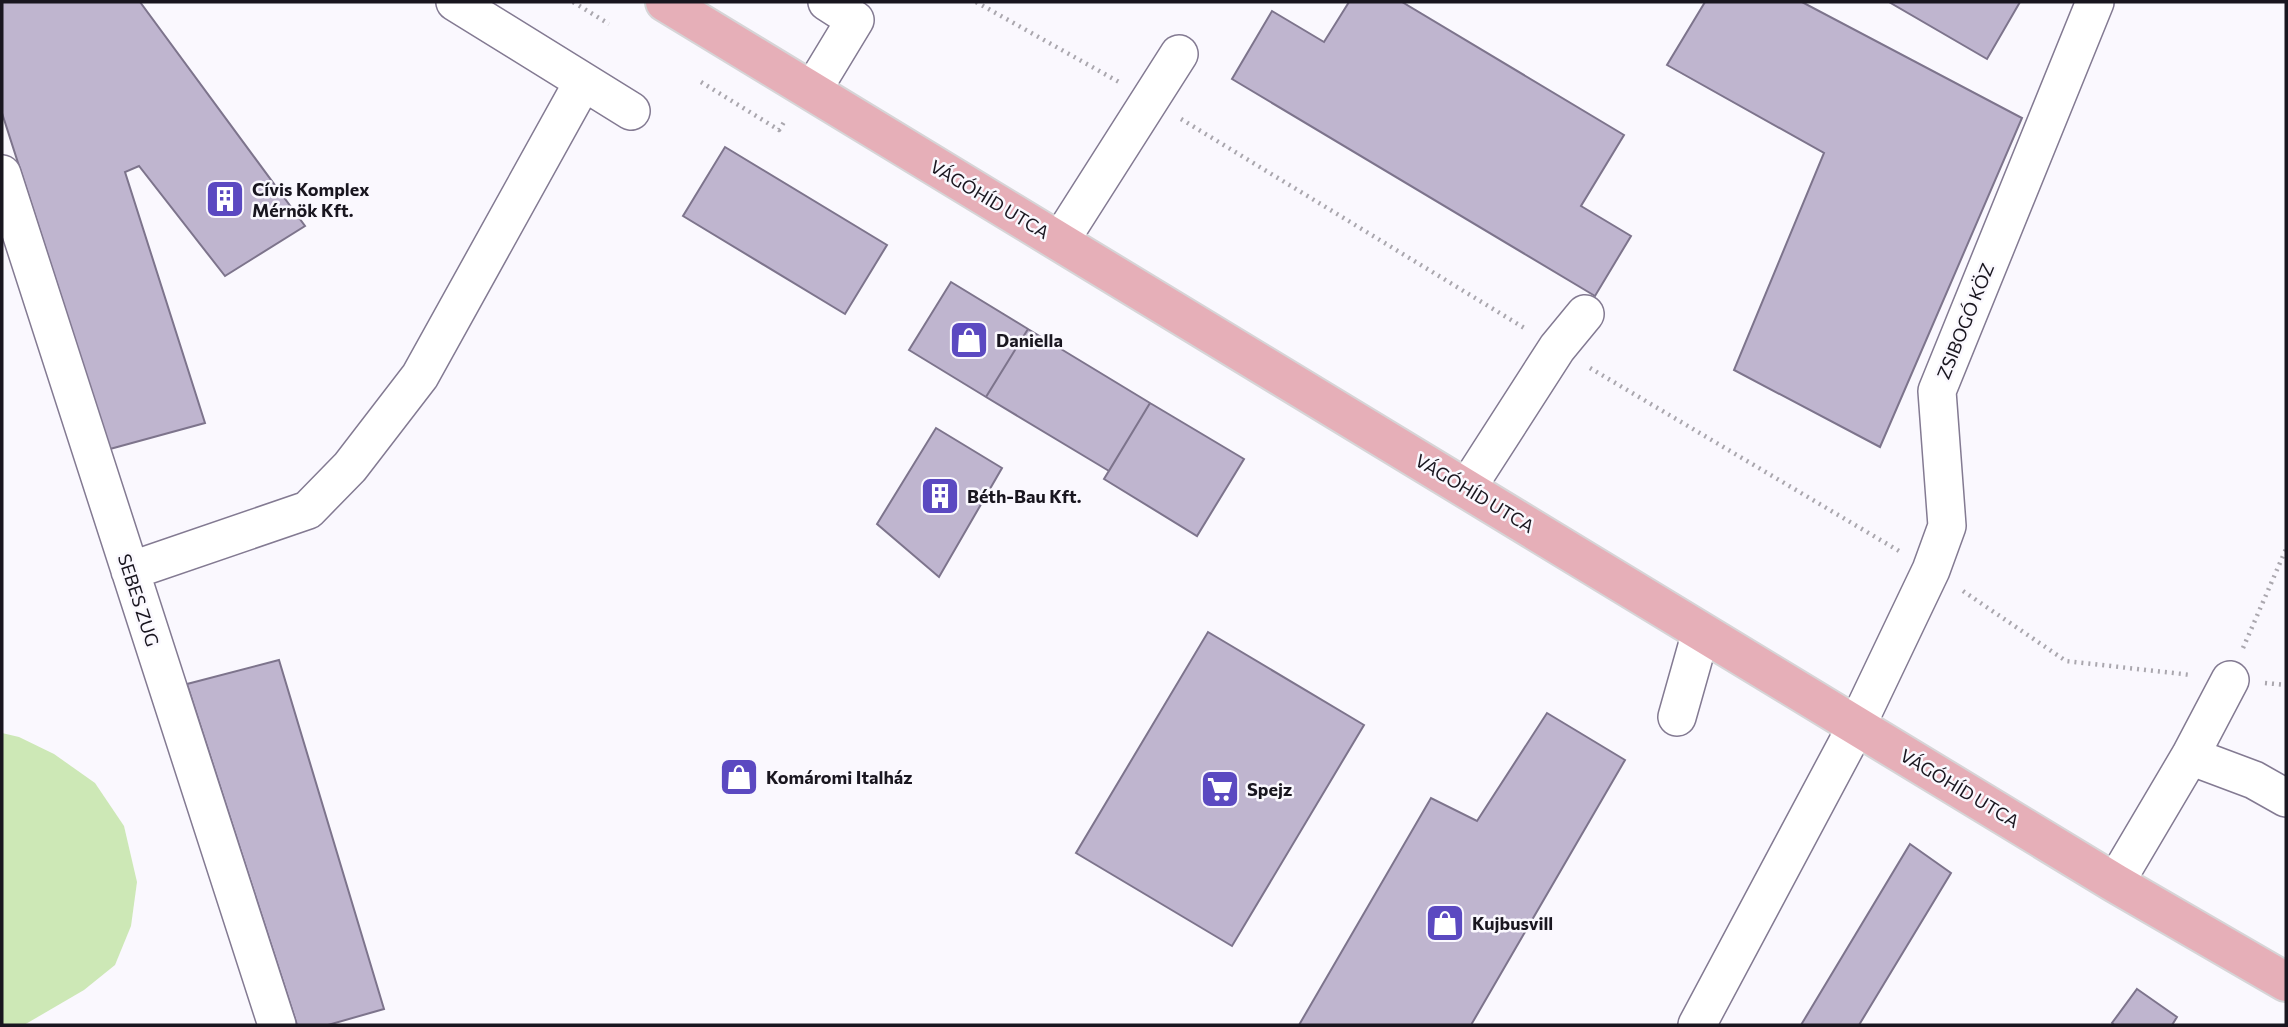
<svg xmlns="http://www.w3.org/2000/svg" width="2288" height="1027" font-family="Commissioner,sans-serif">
<rect width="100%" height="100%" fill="#faf8fe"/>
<path fill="#cde8b6" d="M 2,733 L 19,737 L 54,754 L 95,783 L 124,826 L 137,882 L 131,926 L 115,965 L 84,990 L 24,1025 L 2,1025 Z"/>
<path fill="#bfb5cf" stroke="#7d748c" stroke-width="2" d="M 2,2 L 140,2 L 305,226 L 225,276 L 139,166 L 125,172 L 205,423 L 110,449 L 2,113 Z
M 1349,2 L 1402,2 L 1624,135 L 1581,206 L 1631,236 L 1595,296 L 1232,79 L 1272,11 L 1324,42 Z
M 1705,2 L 1802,2 L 2022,118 L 1880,447 L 1734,370 L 1824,153 L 1667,65 Z
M 1889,2 L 2020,2 L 1987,59 Z
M 725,147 L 887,245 L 845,314 L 683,216 Z
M 951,282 L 1028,329 L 986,397 L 909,350 Z
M 1028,329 L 1150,403 L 1109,471 L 986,397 Z
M 1150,403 L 1244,459 L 1197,536 L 1104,479 Z
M 936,428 L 1002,468 L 939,577 L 877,524 Z
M 1208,632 L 1364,725 L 1232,946 L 1076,853 Z
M 279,660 L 384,1009 L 328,1025 L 297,1025 L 187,684 Z
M 1547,713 L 1625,760 L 1471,1025 L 1299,1025 L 1431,798 L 1477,821 Z
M 1910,844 L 1951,873 L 1859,1025 L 1801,1025 Z
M 2137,989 L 2177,1017 L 2172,1025 L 2114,1025 L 2112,1023 Z"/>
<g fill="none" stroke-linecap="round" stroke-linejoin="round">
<g stroke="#837a92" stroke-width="40">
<path id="minor" d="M 455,2 L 631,111
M 812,91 L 855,20 L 827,2
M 2,174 L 277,1025
M 1060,241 L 1179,54
M 1467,488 L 1557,348 L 1585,314
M 130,571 L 308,510 L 350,467 L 420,376 L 583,82
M 1677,717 L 1701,632
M 2190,756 L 2254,780 L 2286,798
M 2115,883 L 2190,756 L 2230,680
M 1697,1025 L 1857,725 L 1931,570 L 1947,526 L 1937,391 L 2095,2"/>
</g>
<g stroke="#d6d5d7" stroke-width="42">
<path id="major" d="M 665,2 L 2115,883 L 2286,982"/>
</g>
<path stroke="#aaa7ae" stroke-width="4.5" stroke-dasharray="2 5" stroke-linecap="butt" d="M 573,2 L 609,24
M 976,2 L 1119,82
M 701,82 L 779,130 L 786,119
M 1181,119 L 1526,329
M 1590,368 L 1899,551
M 1963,591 L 2066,661 L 2191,675
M 2243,648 L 2286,549
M 2265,683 L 2286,685"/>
<use href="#minor" stroke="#fff" stroke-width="37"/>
<use href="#major" stroke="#e6afb8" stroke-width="38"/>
</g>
<defs>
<g id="building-square" transform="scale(2.0125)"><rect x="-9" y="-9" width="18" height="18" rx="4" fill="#5b49c1" stroke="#faf8fe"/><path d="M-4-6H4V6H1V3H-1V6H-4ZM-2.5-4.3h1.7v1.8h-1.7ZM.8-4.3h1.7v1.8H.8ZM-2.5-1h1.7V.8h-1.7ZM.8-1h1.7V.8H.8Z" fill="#fff"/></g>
<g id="shop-square" transform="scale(2.0125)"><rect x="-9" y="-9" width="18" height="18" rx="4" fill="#5b49c1" stroke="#faf8fe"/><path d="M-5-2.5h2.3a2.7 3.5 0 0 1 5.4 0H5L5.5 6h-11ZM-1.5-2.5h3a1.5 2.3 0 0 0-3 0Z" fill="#fff"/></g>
<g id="supermarket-square" transform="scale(2.0125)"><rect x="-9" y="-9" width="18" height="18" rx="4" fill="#5b49c1" stroke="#faf8fe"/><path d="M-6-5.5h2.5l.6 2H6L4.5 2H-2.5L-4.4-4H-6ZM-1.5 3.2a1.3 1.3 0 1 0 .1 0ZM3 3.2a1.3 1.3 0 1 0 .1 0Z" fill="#fff"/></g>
</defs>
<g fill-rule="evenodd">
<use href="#building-square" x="225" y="199"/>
<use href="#shop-square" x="969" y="340"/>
<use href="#building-square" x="940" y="496"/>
<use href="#shop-square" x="739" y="777"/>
<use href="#supermarket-square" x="1220" y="789"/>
<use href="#shop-square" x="1445" y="923"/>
</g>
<g text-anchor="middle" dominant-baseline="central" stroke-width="5" stroke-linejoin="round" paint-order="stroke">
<g font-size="18" font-weight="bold" fill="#19161f" stroke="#faf8fe" text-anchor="start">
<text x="252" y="189">Cívis Komplex<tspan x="252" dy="21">Mérnök Kft.</tspan></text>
<text x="996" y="340">Daniella</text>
<text x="967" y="496">Béth-Bau Kft.</text>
<text x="766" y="777">Komáromi Italház</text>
<text x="1247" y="789">Spejz</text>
<text x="1472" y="923">Kujbusvill</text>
</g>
<g font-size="18" fill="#19161f" stroke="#faf8fe">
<text transform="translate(990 199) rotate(31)">VÁGÓHÍD UTCA</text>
<text transform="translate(1965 321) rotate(-68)">ZSIBOGÓ KÖZ</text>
<text transform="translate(1475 493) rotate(31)">VÁGÓHÍD UTCA</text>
<text transform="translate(139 600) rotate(72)">SEBES ZUG</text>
<text transform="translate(1960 788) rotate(31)">VÁGÓHÍD UTCA</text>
</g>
</g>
<rect width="2288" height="1027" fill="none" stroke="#19161f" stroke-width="7"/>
</svg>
